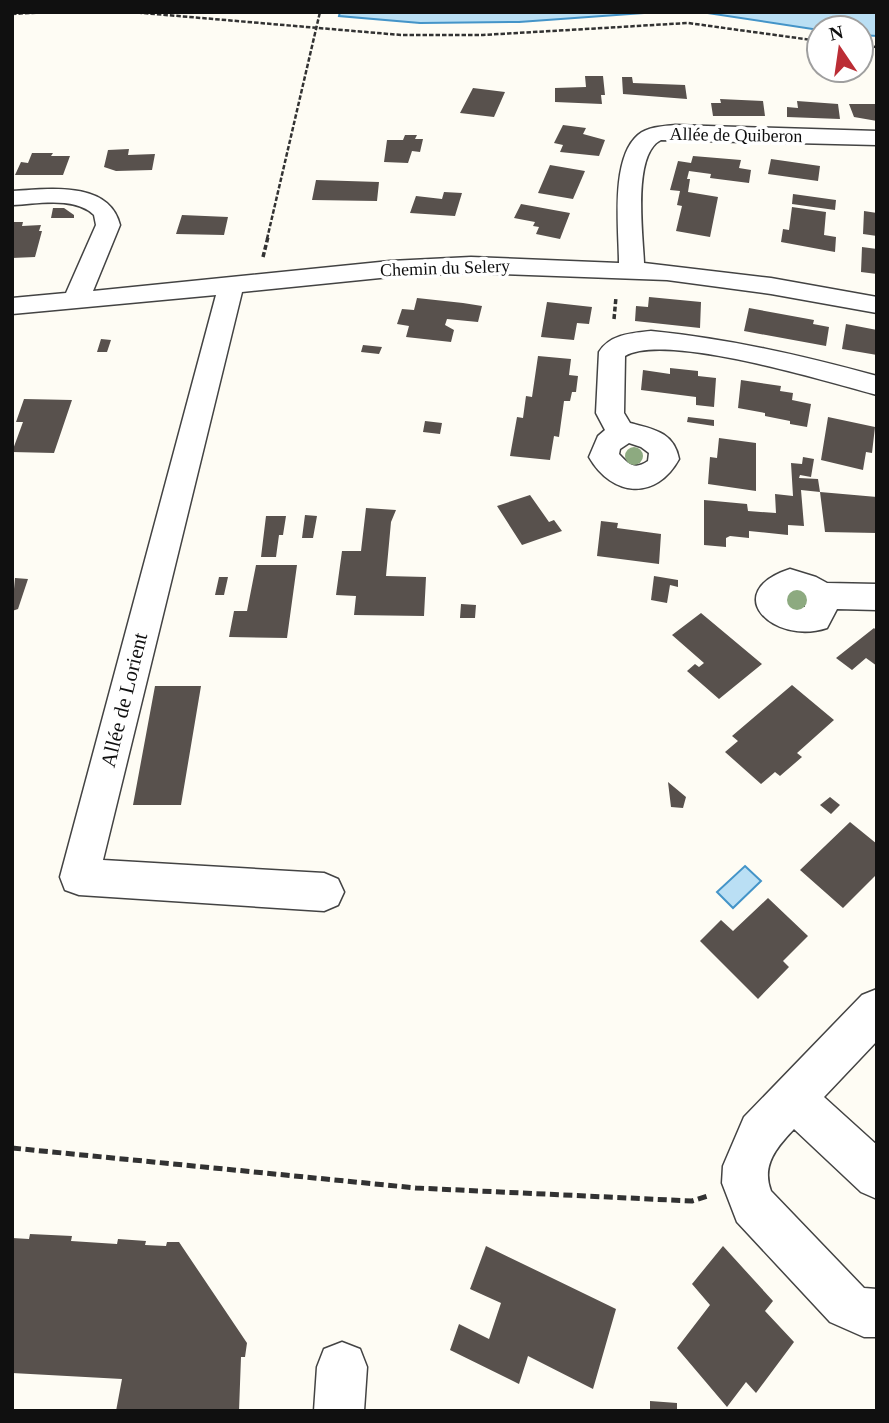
<svg xmlns="http://www.w3.org/2000/svg" width="889" height="1423" font-family="'Times New Roman',serif">
<rect width="100%" height="100%" fill="#fefcf4"/>
<path fill="#badff4" stroke="#4494c8" stroke-width="2" d="M 340,12 L 658,12 L 519,22 L 420,23 L 339,16 Z
M 701,12 L 877,12 L 877,36 L 861,35 L 861,28 L 819,30 Z
M 745,866 L 761,881 L 733,908 L 717,892 Z"/>
<path fill="#58514d" d="M 585,76 L 603,76 L 605,95 L 601,95 L 602,104 L 555,102 L 555,88 L 586,87 Z
M 622,77 L 632,77 L 633,83 L 685,85 L 687,99 L 623,94 Z
M 473,88 L 505,92 L 494,117 L 460,113 Z
M 720,99 L 763,101 L 765,116 L 713,116 L 711,103 L 721,103 Z
M 797,101 L 838,104 L 840,119 L 787,117 L 787,107 L 798,108 Z
M 849,104 L 877,104 L 877,121 L 854,117 Z
M 563,125 L 586,128 L 583,134 L 605,140 L 599,156 L 560,152 L 563,145 L 554,143 Z
M 405,135 L 417,135 L 415,139 L 423,139 L 420,152 L 412,151 L 408,163 L 384,162 L 387,140 L 403,140 Z
M 129,149 L 128,155 L 155,154 L 152,170 L 116,171 L 104,167 L 108,150 Z
M 32,153 L 53,153 L 51,156 L 70,156 L 63,175 L 15,175 L 21,162 L 28,163 Z
M 693,156 L 741,160 L 739,168 L 751,170 L 749,183 L 710,178 L 711,174 L 689,171 L 687,179 L 690,179 L 688,192 L 718,197 L 710,237 L 676,231 L 682,206 L 677,205 L 680,191 L 670,190 L 678,161 L 691,163 Z
M 771,159 L 820,166 L 818,181 L 768,174 Z
M 550,165 L 585,171 L 573,199 L 538,193 Z
M 316,180 L 379,182 L 377,201 L 312,200 Z
M 444,192 L 462,193 L 455,216 L 410,213 L 416,196 L 442,199 Z
M 793,194 L 836,200 L 835,210 L 792,204 Z
M 521,204 L 570,213 L 560,239 L 536,234 L 539,227 L 533,226 L 535,222 L 514,218 Z
M 792,207 L 826,212 L 824,235 L 836,237 L 835,252 L 781,242 L 783,229 L 789,230 Z
M 53,208 L 64,208 L 74,215 L 74,218 L 51,218 Z
M 864,211 L 877,213 L 877,236 L 863,234 Z
M 182,215 L 228,217 L 224,235 L 176,234 Z
M 12,222 L 23,222 L 22,226 L 41,225 L 39,231 L 42,231 L 35,257 L 12,258 Z
M 862,247 L 877,249 L 877,274 L 861,272 Z
M 649,297 L 701,302 L 700,328 L 635,321 L 636,306 L 648,307 Z
M 417,298 L 463,303 L 482,306 L 478,322 L 447,319 L 445,325 L 454,330 L 451,342 L 406,337 L 409,326 L 397,324 L 402,309 L 414,310 Z
M 547,302 L 592,307 L 589,324 L 577,323 L 574,340 L 541,337 Z
M 749,308 L 814,320 L 813,324 L 829,327 L 826,346 L 744,331 Z
M 846,324 L 877,330 L 877,355 L 842,349 Z
M 101,339 L 111,340 L 107,352 L 97,352 Z
M 363,345 L 382,347 L 379,354 L 361,352 Z
M 538,356 L 571,359 L 569,375 L 578,376 L 576,392 L 572,392 L 570,401 L 564,401 L 559,437 L 554,436 L 550,460 L 510,456 L 517,417 L 523,418 L 526,396 L 532,397 Z
M 670,368 L 698,371 L 698,376 L 716,378 L 714,407 L 696,405 L 696,397 L 641,390 L 643,370 L 670,374 Z
M 741,380 L 781,386 L 780,391 L 793,393 L 792,400 L 811,404 L 807,427 L 790,424 L 790,421 L 765,416 L 765,413 L 738,408 Z
M 24,399 L 72,400 L 54,453 L 12,452 L 23,422 L 16,422 Z
M 688,417 L 714,420 L 714,426 L 687,422 Z
M 828,417 L 875,427 L 872,453 L 866,452 L 863,470 L 821,460 Z
M 425,421 L 442,423 L 440,434 L 423,432 Z
M 719,438 L 756,443 L 756,491 L 708,484 L 710,457 L 717,458 Z
M 803,457 L 814,459 L 811,477 L 800,475 L 799,478 L 818,479 L 820,492 L 801,490 L 804,526 L 788,525 L 788,535 L 749,531 L 749,538 L 730,536 L 726,538 L 726,547 L 704,545 L 704,500 L 747,504 L 748,511 L 776,513 L 775,494 L 793,496 L 791,463 L 802,464 Z
M 820,492 L 877,497 L 877,533 L 825,532 Z
M 530,495 L 549,522 L 554,520 L 562,531 L 522,545 L 497,506 Z
M 366,508 L 396,510 L 391,522 L 386,576 L 426,577 L 424,616 L 354,615 L 356,596 L 336,595 L 342,551 L 361,551 Z
M 305,515 L 317,516 L 313,538 L 302,538 Z
M 266,516 L 286,516 L 283,535 L 279,535 L 276,557 L 261,557 Z
M 601,521 L 618,523 L 617,528 L 661,534 L 659,564 L 597,556 Z
M 256,565 L 297,565 L 287,638 L 229,637 L 234,611 L 247,611 Z
M 654,576 L 678,580 L 678,587 L 670,585 L 667,603 L 651,600 Z
M 219,577 L 228,577 L 224,595 L 215,595 Z
M 15,578 L 28,579 L 18,609 L 12,611 Z
M 461,604 L 476,605 L 475,618 L 460,618 Z
M 701,613 L 762,664 L 719,699 L 687,671 L 695,664 L 699,667 L 704,663 L 672,635 Z
M 874,628 L 877,631 L 877,666 L 866,658 L 852,670 L 836,658 Z
M 792,685 L 834,720 L 797,753 L 802,757 L 780,776 L 775,772 L 761,784 L 725,752 L 738,741 L 732,736 Z
M 155,686 L 201,686 L 181,805 L 133,805 Z
M 668,782 L 686,797 L 683,808 L 671,807 Z
M 830,797 L 840,805 L 831,814 L 820,805 Z
M 850,822 L 877,844 L 877,874 L 843,908 L 800,870 Z
M 768,898 L 808,936 L 783,961 L 789,967 L 758,999 L 700,941 L 721,920 L 733,931 Z
M 30,1234 L 72,1236 L 71,1241 L 117,1244 L 118,1239 L 146,1241 L 145,1245 L 166,1246 L 167,1242 L 179,1242 L 247,1343 L 245,1357 L 241,1357 L 239,1411 L 116,1411 L 122,1379 L 12,1373 L 12,1238 L 29,1239 Z
M 486,1246 L 616,1309 L 593,1389 L 528,1356 L 519,1384 L 450,1350 L 459,1324 L 489,1339 L 501,1303 L 470,1289 Z
M 723,1246 L 773,1301 L 765,1311 L 794,1342 L 756,1393 L 746,1382 L 727,1407 L 677,1348 L 710,1305 L 692,1284 Z
M 650,1401 L 677,1403 L 677,1411 L 650,1411 Z"/>
<g fill="none" stroke-linecap="round" stroke-linejoin="round">
<g stroke="#434343" stroke-width="3">
<path id="minor" d="M 675,125 L 877,131 L 877,145 L 661,140 C 632,154 643,235 644,263 L 771,278 L 877,297 L 877,313 L 771,294 L 667,280 L 471,273 L 390,277 L 242,292 L 103,860 L 324,873 L 338,879 L 344,892 L 338,905 L 324,911 L 79,895 L 65,890 L 60,877 L 216,295 L 12,314 L 12,298 L 66,293 L 96,225 L 94,215 C 75,196 37,204 12,205 L 12,191 C 48,189 109,180 120,225 L 93,291 L 390,261 L 471,257 L 619,263 C 619,229 610,159 638,135 C 647,127 663,126 675,125 Z
M 651,331 C 730,339 800,355 877,376 L 877,395 C 828,382 666,332 625,356 L 624,413 L 630,423 C 653,429 674,432 679,459 C 656,501 612,497 589,457 L 598,436 L 605,430 L 596,413 L 599,352 C 610,334 632,333 651,331 ZM 629,443 L 641,447 L 649,453 L 648,461 C 635,470 629,465 619,454 L 620,449 Z
M 790,569 L 816,577 L 827,583 L 877,584 L 877,610 L 837,609 L 827,628 C 773,646 719,592 790,569 ZM 792,595 L 805,602 L 805,607 L 797,606 L 788,600 Z
M 877,989 L 877,1041 L 824,1097 L 877,1145 L 877,1199 L 861,1192 L 794,1129 C 777,1147 761,1165 771,1191 L 864,1288 L 877,1289 L 877,1337 L 864,1337 L 830,1322 L 737,1222 L 722,1183 L 723,1166 L 744,1117 L 862,995 Z
M 342,1342 L 360,1349 L 367,1367 L 364,1411 L 314,1411 L 317,1367 L 324,1349 Z"/>
</g>
<path stroke="#323232" stroke-width="2.5" stroke-dasharray="4.5 2" stroke-linecap="butt" d="M 131,12 L 401,35 L 483,35 L 688,23 L 819,41
M 12,14 L 47,12
M 861,46 L 877,47
M 267,239 L 320,12"/>
<path stroke="#323232" stroke-width="3.5" stroke-dasharray="5 2.5" stroke-linecap="butt" d="M 263,257 L 268,237
M 614,319 L 616,297"/>
<path stroke="#323232" stroke-width="5" stroke-dasharray="9 4.5" stroke-linecap="butt" d="M 12,1148 L 416,1188 L 692,1201 L 708,1196"/>
<use href="#minor" fill="#fff" fill-rule="evenodd"/>
</g>
<g fill="#8daa80">
<circle cx="634" cy="456" r="9"/>
<circle cx="797" cy="600" r="10"/>
</g>
<g text-anchor="middle" dominant-baseline="central" stroke-width="7" stroke-linejoin="round" paint-order="stroke">
<g font-size="18" fill="#101010" stroke="#fff">
<text transform="translate(736 135) rotate(1)">Allée de Quiberon</text>
<text transform="translate(445 268) rotate(-2)">Chemin du Selery</text>
</g>
<g font-size="21" fill="#101010" stroke="#fff">
<text transform="translate(124 700) rotate(-76)">Allée de Lorient</text>
</g>
</g>
<rect width="889" height="1423" fill="none" stroke="#101010" stroke-width="28"/>
<g transform="translate(840 49) rotate(347)"><circle r="33" fill="#ffffff" stroke="#9f9f9f" stroke-width="2"/>
<path d="M0-5L12 26L0 18L-12 26Z" fill="#bb2d35"/>
<text y="-10" font-size="19" font-weight="bold" text-anchor="middle" fill="#101010">N</text>
</g>
</svg>
